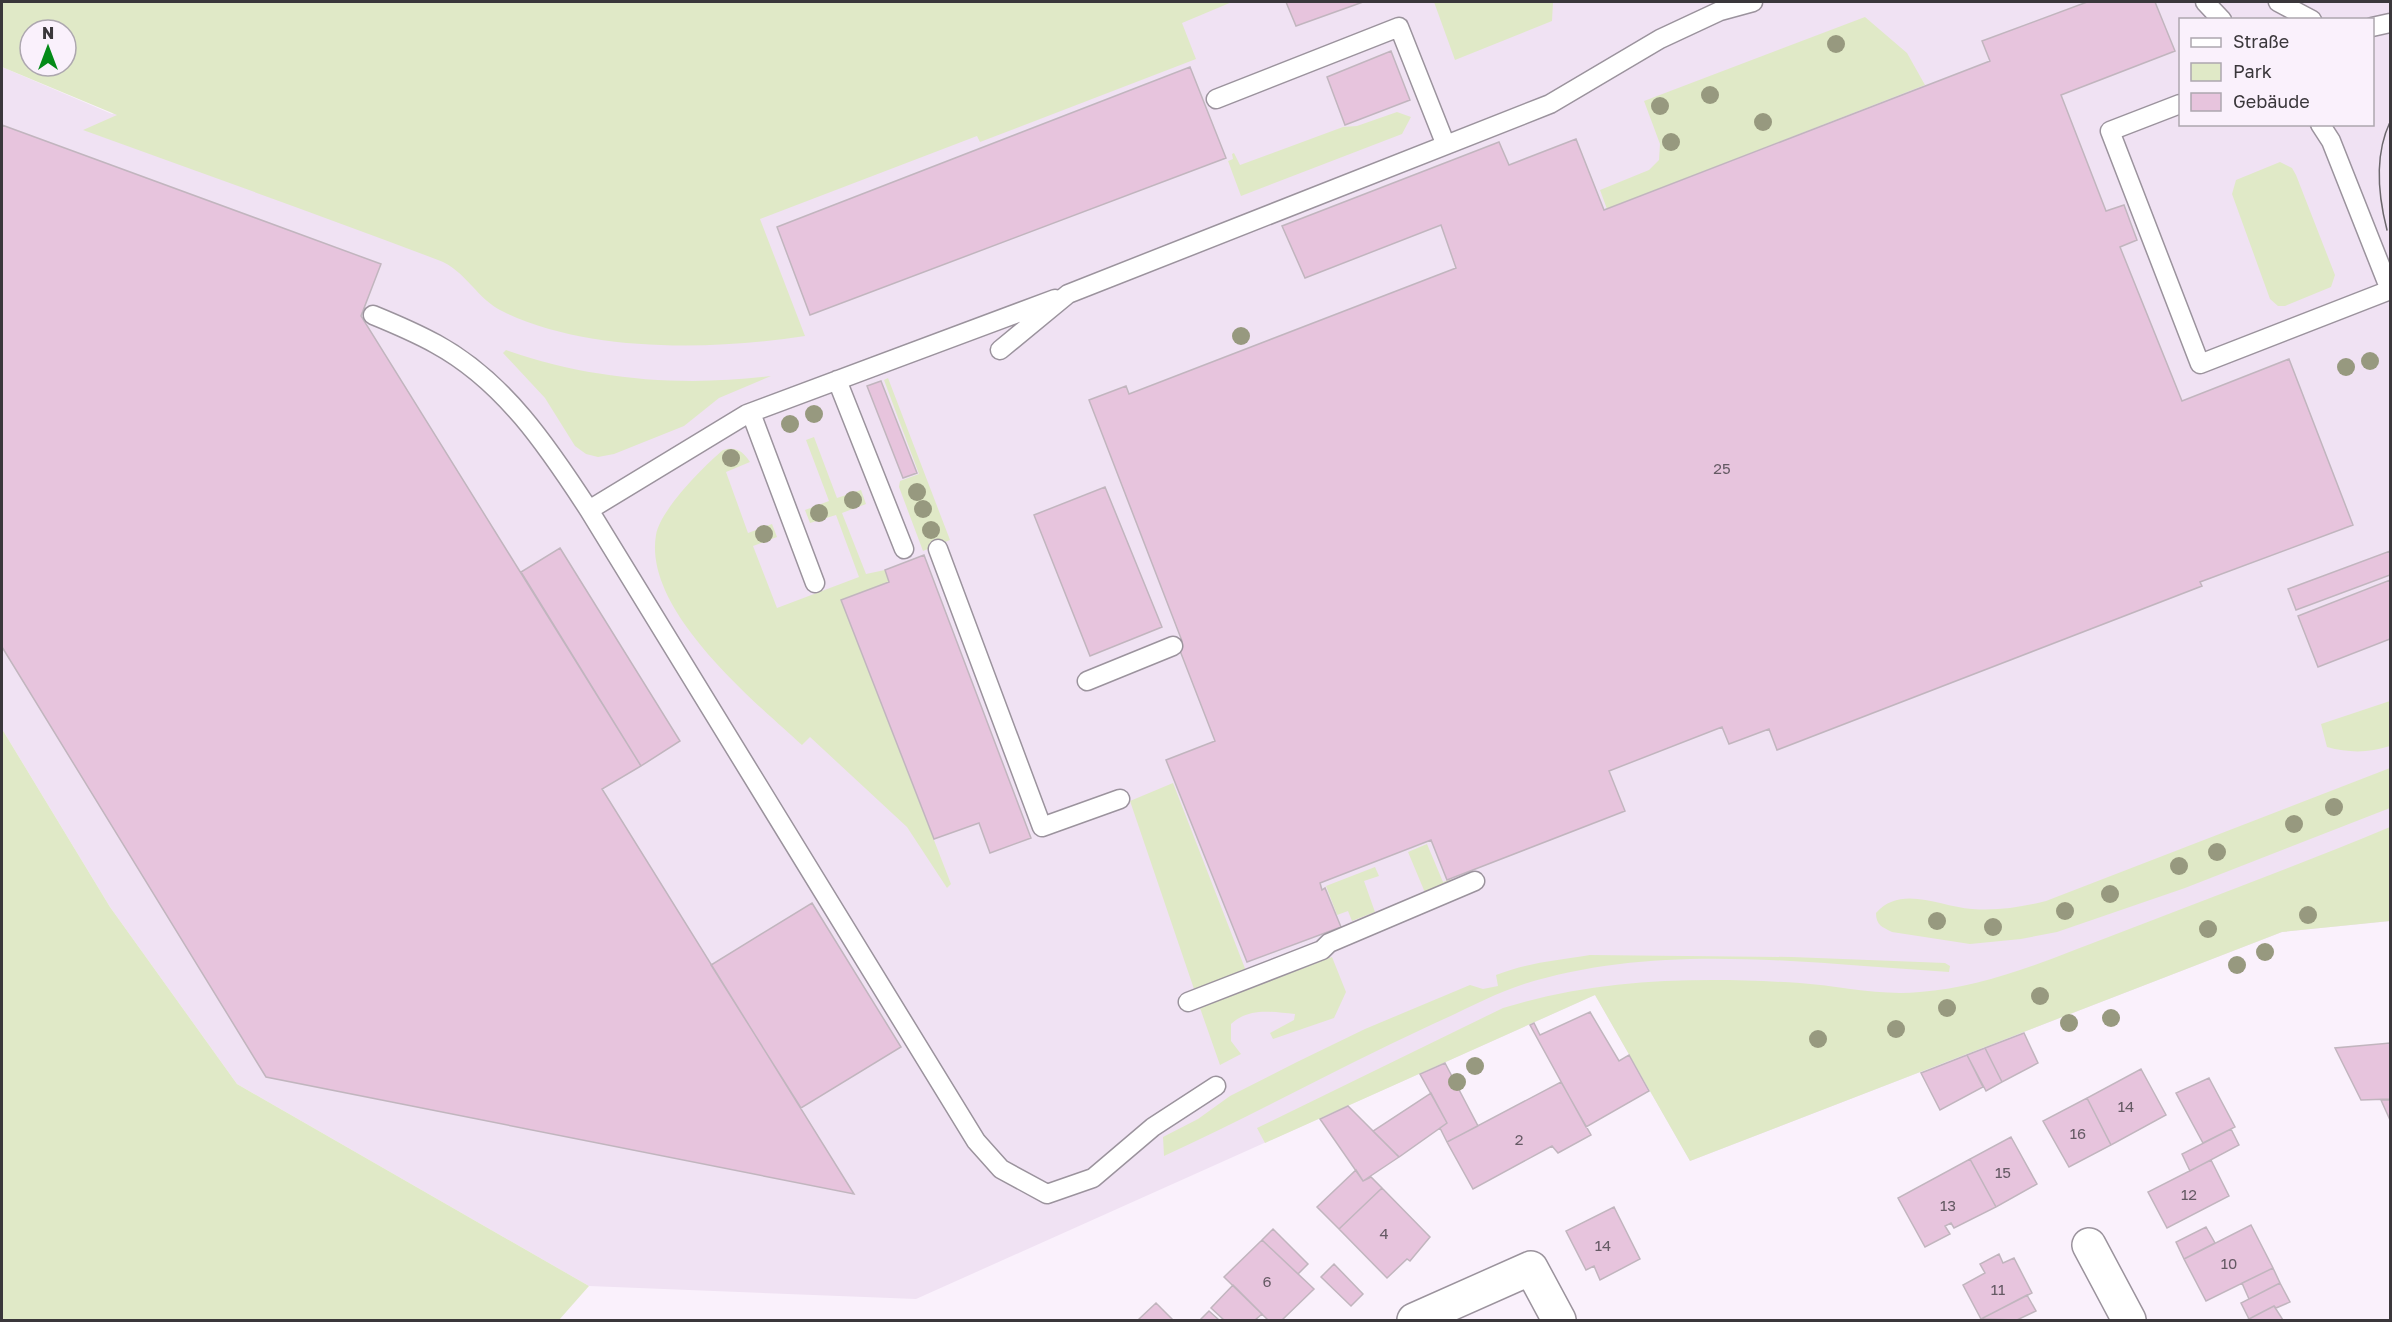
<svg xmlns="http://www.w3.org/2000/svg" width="2392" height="1322" font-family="'Golos Text',sans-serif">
<rect width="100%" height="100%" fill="#faf1fc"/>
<path fill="#f0e2f3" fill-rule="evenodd" d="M 373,2 L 2390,2 L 2390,921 L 2282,932 L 1690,1161 L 1595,995 L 916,1299 L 589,1286 L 237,1084 L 110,907 L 2,729 L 2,67 L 112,114 ZM 2180,20 L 2372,20 L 2372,124 L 2180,124 Z"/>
<path fill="#e0e9c7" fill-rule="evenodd" d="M 2,2 L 1232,2 L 1182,23 L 1196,59 L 980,142 L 977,136 L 760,219 L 805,336 C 714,350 589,353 504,312 C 477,300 466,270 438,260 C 320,215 201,173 83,130 L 117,115 L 2,67 ZM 30,30 L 66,30 L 66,66 L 30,66 Z
M 1434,2 L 1553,2 L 1552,21 L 1455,60 Z
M 1865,17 L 1907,53 L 1925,85 L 1607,209 L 1600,190 L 1649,170 L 1659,160 L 1660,144 L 1644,101 Z
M 1397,112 L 1411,117 L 1402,134 L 1241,196 L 1228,161 L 1233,159 L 1232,154 L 1234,153 L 1240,165 L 1343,127 L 1357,126 Z
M 2280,162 L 2292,168 L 2296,175 L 2335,275 L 2331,287 L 2285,306 L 2278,306 L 2270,299 L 2232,194 L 2236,180 Z
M 506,350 C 591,380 683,387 771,376 L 719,398 L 684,426 L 614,454 L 598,457 L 586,454 L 575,446 L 545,398 L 503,353 Z
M 888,378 L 950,540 L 923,551 L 899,487 L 900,481 L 919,474 L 884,380 Z
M 814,437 L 837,498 L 861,490 L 866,504 L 842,513 L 866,574 L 885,570 L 889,582 L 841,600 L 951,884 L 947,888 L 907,827 L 810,737 L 802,745 C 753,700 643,610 656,535 C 660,510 704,466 723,450 C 736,446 743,451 750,462 L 726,472 L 748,533 L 772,524 L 777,537 L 753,546 L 777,608 L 859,577 L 836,515 L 810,523 L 805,510 L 829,501 L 806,440 Z
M 2390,701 L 2390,746 C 2369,753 2349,753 2327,747 L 2321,724 Z
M 2,729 L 110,907 L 237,1084 L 589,1286 L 559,1320 L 2,1320 Z
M 2390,768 L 2390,808 L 2185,888 L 2057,932 L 2021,939 L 1970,944 L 1892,932 C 1882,927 1876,925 1876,913 C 1901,884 1941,907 1972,909 C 1998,911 2022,907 2046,901 Z
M 1173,783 L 1246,971 L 1194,989 L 1130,801 Z
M 2390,827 L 2390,921 L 2282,932 L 1690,1161 L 1595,995 L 1265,1143 L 1257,1128 L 1503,1008 C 1599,978 1701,977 1800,983 C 1840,986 1880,996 1920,992 C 1989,987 2055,957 2119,933 C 2210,898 2301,864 2390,827 Z
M 1427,844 L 1443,882 L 1451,879 L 1454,884 L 1426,895 L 1408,852 Z
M 1375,867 L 1379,876 L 1364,881 L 1375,912 L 1352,921 L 1348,911 L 1337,915 L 1326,886 Z
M 1590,955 L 1792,957 L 1945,963 L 1950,966 L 1949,972 C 1809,964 1661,941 1524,984 C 1493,994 1463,1011 1433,1024 C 1342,1066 1255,1114 1164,1156 L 1163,1137 L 1198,1119 L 1230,1096 L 1297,1062 L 1365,1029 L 1470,985 L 1483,989 L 1498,986 L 1496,975 C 1530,962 1555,961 1590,955 Z
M 1332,957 L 1346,992 L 1334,1018 L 1273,1039 L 1270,1033 L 1294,1020 L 1295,1014 C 1271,1012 1250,1007 1231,1024 L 1231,1041 L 1241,1054 L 1220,1065 L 1200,1008 Z"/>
<path fill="#e7c4dd" stroke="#c1b5be" stroke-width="1.5" d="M 1286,2 L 1363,2 L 1296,26 Z
M 2087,2 L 2155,2 L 2175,51 L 2061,95 L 2106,211 L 2124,205 L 2137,240 L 2120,247 L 2182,401 L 2289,359 L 2353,525 L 2200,582 L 2202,586 L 1777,750 L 1769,729 L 1729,744 L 1722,727 L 1609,771 L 1625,811 L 1447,880 L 1431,840 L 1320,883 L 1322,890 L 1325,888 L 1341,927 L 1247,962 L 1166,760 L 1215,741 L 1177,643 L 1182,641 L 1089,400 L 1126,386 L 1129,394 L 1456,268 L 1441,225 L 1305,278 L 1282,226 L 1499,142 L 1509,165 L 1576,139 L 1604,210 L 1990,61 L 1982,41 Z
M 1391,51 L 1410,100 L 1345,125 L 1327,77 Z
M 1190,67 L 1226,158 L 810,315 L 777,227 Z
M 2,125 L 381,264 L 361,316 L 641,766 L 602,789 L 854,1194 L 266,1077 L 2,647 Z
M 881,381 L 917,473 L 903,478 L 867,386 Z
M 1105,487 L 1162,627 L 1090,656 L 1034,515 Z
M 560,548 L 680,741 L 641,766 L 521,572 Z
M 2390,551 L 2390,575 L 2296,610 L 2288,589 Z
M 924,555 L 1031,838 L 990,853 L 979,823 L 934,839 L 841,600 L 889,582 L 885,570 Z
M 2390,580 L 2390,639 L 2318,667 L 2298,616 Z
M 812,903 L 901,1047 L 801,1108 L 711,965 Z
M 1590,1012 L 1619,1061 L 1629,1055 L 1649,1091 L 1586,1127 L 1530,1025 L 1534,1023 L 1540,1035 Z
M 2024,1033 L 2038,1063 L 2002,1082 L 1985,1048 Z
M 2390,1043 L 2390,1099 L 2361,1100 L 2335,1048 Z
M 1985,1048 L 2002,1082 L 1986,1091 L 1967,1055 Z
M 1967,1055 L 1983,1087 L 1940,1110 L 1921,1073 Z
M 1445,1063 L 1478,1126 L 1447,1142 L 1440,1128 L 1447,1123 L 1420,1074 Z
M 2141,1069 L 2166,1115 L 2111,1145 L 2087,1098 Z
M 2209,1078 L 2235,1127 L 2203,1143 L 2176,1093 Z
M 1561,1082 L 1591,1135 L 1558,1153 L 1552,1146 L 1473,1189 L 1447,1142 Z
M 1431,1093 L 1447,1123 L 1399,1157 L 1373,1131 Z
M 2087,1098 L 2111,1145 L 2069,1167 L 2043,1121 Z
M 2381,1100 L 2390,1100 L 2390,1120 Z
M 1348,1106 L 1399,1157 L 1363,1181 L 1320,1119 Z
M 2231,1129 L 2239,1145 L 2190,1171 L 2182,1154 Z
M 2011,1137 L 2037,1184 L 1996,1207 L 1970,1159 Z
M 1970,1159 L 1996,1207 L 1954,1228 L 1951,1223 L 1945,1226 L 1950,1234 L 1925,1247 L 1898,1198 Z
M 2211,1160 L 2229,1196 L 2167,1228 L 2148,1192 Z
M 1356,1170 L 1363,1181 L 1371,1177 L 1382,1188 L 1339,1229 L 1317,1207 Z
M 1382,1188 L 1430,1237 L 1410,1261 L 1407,1259 L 1387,1278 L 1339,1229 Z
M 1614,1207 L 1640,1259 L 1600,1280 L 1594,1266 L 1586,1270 L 1566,1231 Z
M 2251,1225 L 2273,1268 L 2206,1301 L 2184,1259 Z
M 2206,1227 L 2215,1243 L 2184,1259 L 2176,1242 Z
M 1273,1229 L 1308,1264 L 1298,1274 L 1262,1240 Z
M 1262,1240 L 1314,1289 L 1282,1320 L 1268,1320 L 1224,1277 Z
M 1999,1254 L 2003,1263 L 2014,1258 L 2032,1293 L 1981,1319 L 1963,1285 L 1985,1273 L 1980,1264 Z
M 1334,1264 L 1363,1294 L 1351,1306 L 1321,1277 Z
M 2273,1268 L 2280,1283 L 2249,1299 L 2242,1283 Z
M 2280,1283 L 2290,1302 L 2276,1308 L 2274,1306 L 2249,1319 L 2241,1303 Z
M 1233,1285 L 1262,1314 L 1255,1320 L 1224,1320 L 1211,1308 Z
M 2027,1295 L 2036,1311 L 2017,1320 L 1981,1319 Z
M 1156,1303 L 1173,1320 L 1138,1320 Z
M 2274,1306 L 2283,1320 L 2246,1320 L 2249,1319 Z
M 1209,1311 L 1219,1320 L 1200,1320 Z"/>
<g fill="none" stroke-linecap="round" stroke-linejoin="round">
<g stroke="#9b939d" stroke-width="21">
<path id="lane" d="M 2205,2 L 2222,20
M 2278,2 L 2312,20
M 2372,27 L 2390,23
M 1216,99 L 1399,27 L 1445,143
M 2180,104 L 2110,131 L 2200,364 L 2390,290
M 2320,124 L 2331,141 L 2390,290
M 373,315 C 395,324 416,333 436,344 C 504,381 548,447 589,510 L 976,1141 L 1001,1169 L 1047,1194 L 1093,1178 L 1153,1127 L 1216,1086
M 1000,350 L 1068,294 L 1550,104 L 1660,39 L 1720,11 L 1753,2
M 837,380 L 904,549
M 751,413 L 815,583
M 589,510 L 747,414 L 1055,299
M 938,549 L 1042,827 L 1120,799
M 1087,681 L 1173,646
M 1188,1002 L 1322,950 L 1329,943 L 1475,881"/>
</g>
<g stroke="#9b939d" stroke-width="36">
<path id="street" d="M 2089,1245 L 2129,1320
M 1414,1320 L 1531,1268 L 1559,1320"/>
</g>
<use href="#lane" stroke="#fff" stroke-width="18"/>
<use href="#street" stroke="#fff" stroke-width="33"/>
<path stroke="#6c676d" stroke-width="1.5" d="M 2387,230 C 2378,195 2374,156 2390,122"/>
</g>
<g fill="#97997f">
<circle cx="1836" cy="44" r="9"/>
<circle cx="1710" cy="95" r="9"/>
<circle cx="1660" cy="106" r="9"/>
<circle cx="1763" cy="122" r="9"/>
<circle cx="1671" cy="142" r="9"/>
<circle cx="1241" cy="336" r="9"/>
<circle cx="2370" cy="361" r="9"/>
<circle cx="2346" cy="367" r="9"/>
<circle cx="814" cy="414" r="9"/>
<circle cx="790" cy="424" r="9"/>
<circle cx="731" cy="458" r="9"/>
<circle cx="917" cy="492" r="9"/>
<circle cx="853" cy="500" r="9"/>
<circle cx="923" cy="509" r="9"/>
<circle cx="819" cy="513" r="9"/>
<circle cx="931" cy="530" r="9"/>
<circle cx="764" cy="534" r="9"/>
<circle cx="2334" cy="807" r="9"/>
<circle cx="2294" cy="824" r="9"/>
<circle cx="2217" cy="852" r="9"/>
<circle cx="2179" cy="866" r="9"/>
<circle cx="2110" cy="894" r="9"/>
<circle cx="2065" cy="911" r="9"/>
<circle cx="2308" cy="915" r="9"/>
<circle cx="1937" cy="921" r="9"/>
<circle cx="1993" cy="927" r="9"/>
<circle cx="2208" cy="929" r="9"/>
<circle cx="2265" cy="952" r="9"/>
<circle cx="2237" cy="965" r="9"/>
<circle cx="2040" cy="996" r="9"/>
<circle cx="1947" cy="1008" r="9"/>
<circle cx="2111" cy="1018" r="9"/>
<circle cx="2069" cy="1023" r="9"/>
<circle cx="1896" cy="1029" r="9"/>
<circle cx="1818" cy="1039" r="9"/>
<circle cx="1475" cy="1066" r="9"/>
<circle cx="1457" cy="1082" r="9"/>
</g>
<g text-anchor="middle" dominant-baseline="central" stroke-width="6" stroke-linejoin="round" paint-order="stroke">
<g font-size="15" fill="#655a64">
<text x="1722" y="468">25</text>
<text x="2126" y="1106">14</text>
<text x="2078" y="1133">16</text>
<text x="1519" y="1139">2</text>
<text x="2003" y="1172">15</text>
<text x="2189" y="1194">12</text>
<text x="1948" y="1205">13</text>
<text x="1384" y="1233">4</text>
<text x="1603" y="1245">14</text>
<text x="2229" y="1263">10</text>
<text x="1267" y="1281">6</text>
<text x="1998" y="1289">11</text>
</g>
</g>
<rect width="2392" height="1322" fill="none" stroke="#3a373b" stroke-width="6"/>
<rect x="2179" y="18" width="195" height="108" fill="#faf1fc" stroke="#ada7af" stroke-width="1.5"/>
<rect x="2191" y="38" width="30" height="9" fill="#ffffff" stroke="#ada7af" stroke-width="1.5"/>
<text x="2233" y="48" font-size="18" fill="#3a373b">Straße</text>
<rect x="2191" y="63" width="30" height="18" fill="#e0e9c7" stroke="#ada7af" stroke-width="1.5"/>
<text x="2233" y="78" font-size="18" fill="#3a373b">Park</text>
<rect x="2191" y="93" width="30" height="18" fill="#e7c4dd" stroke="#ada7af" stroke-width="1.5"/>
<text x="2233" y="108" font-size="18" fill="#3a373b">Gebäude</text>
<g transform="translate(48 48)"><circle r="28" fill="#faf1fc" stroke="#ada7af" stroke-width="1.5"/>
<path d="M0-4.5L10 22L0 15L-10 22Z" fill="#048b18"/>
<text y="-9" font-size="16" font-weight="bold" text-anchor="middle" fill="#3a373b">N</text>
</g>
</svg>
